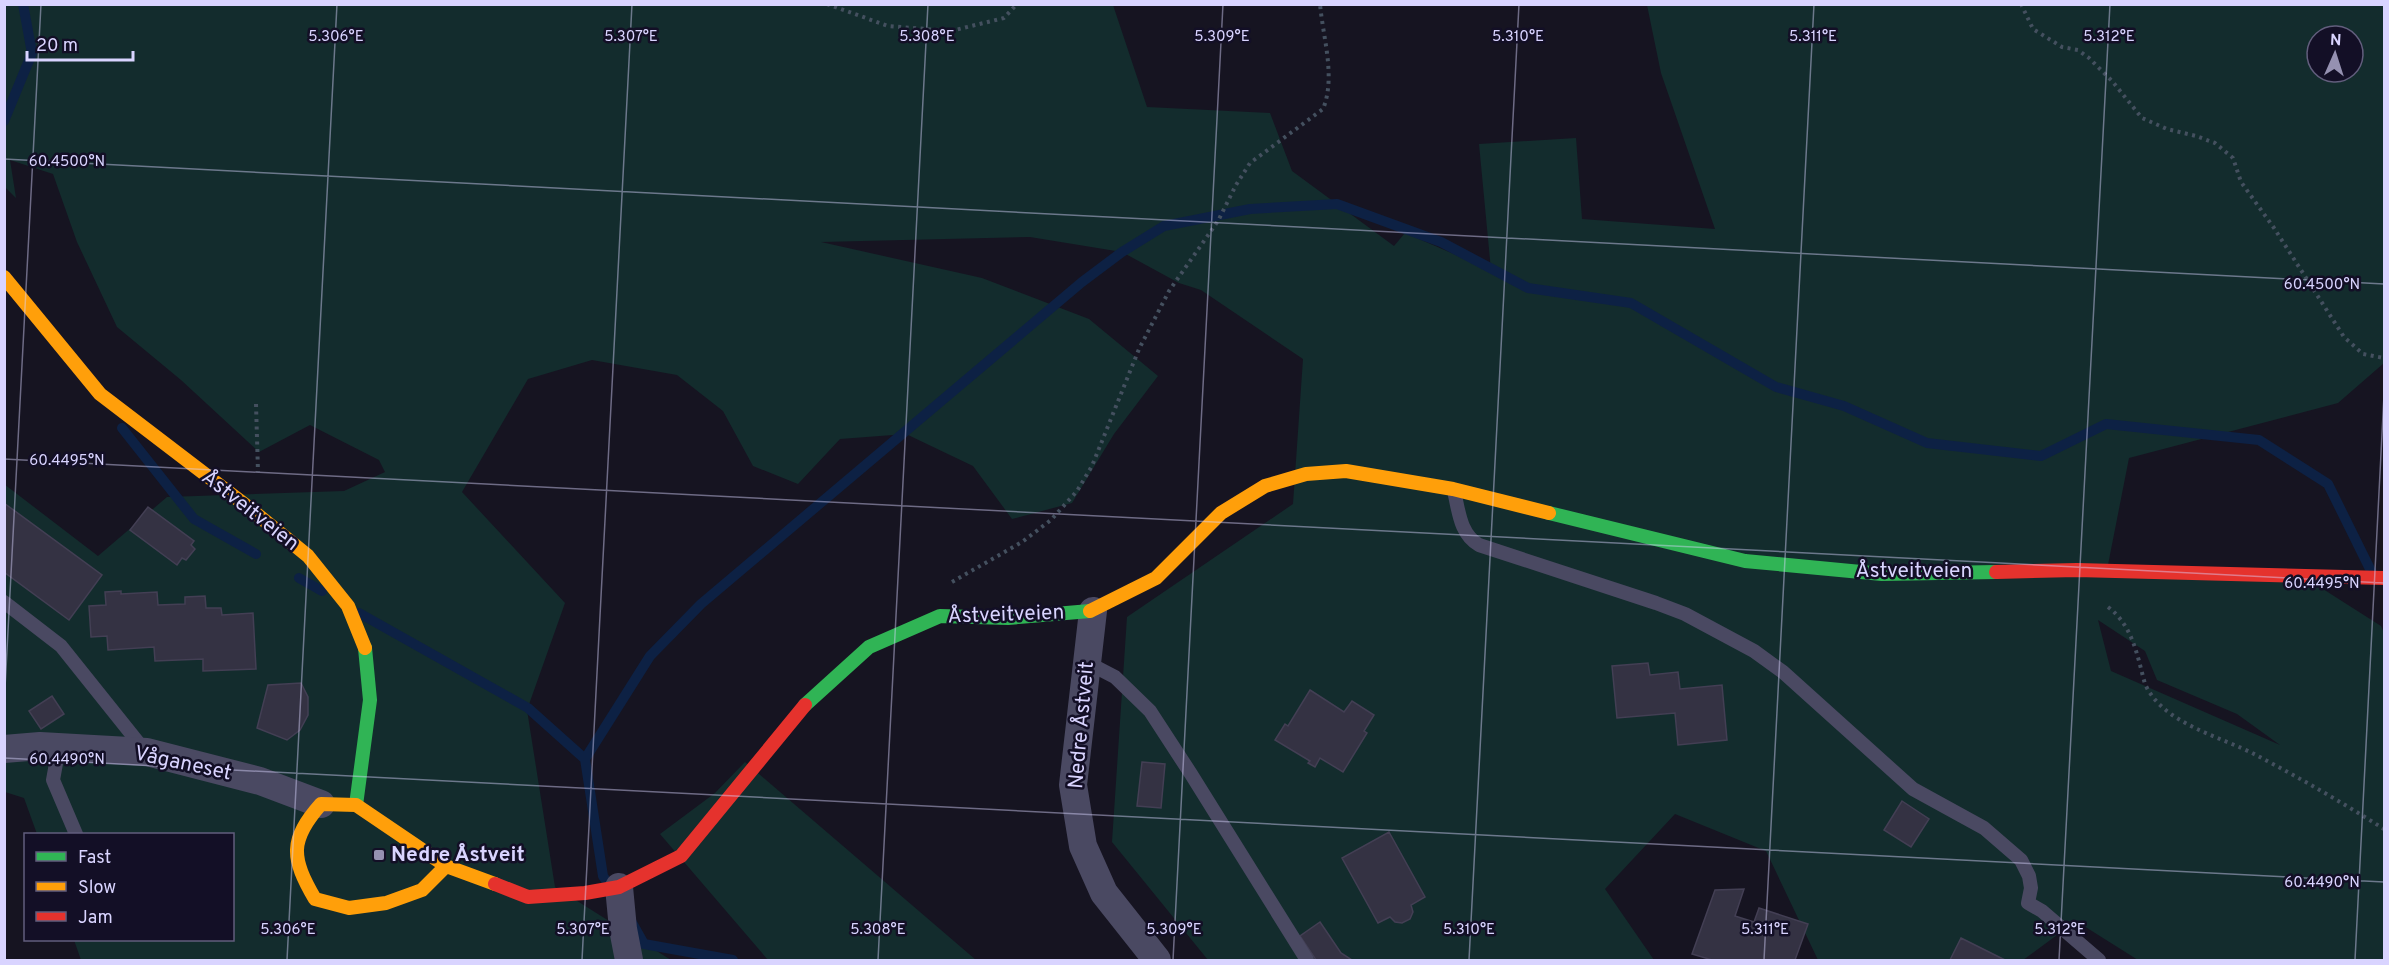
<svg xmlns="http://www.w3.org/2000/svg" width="2389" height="965" font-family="Overpass,sans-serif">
<rect width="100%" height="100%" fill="#161421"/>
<path fill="#132c2d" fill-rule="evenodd" d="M 5,5 L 1113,5 L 1147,107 L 1270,113 L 1292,171 L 1394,246 L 1405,233 L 1491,270 L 1479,144 L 1576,138 L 1582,219 L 1715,229 L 1661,73 L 1647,5 L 2384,5 L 2384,363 L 2338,403 L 2129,458 L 2107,570 L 2312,582 L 2381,626 L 2384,633 L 2384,960 L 2138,960 L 2076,921 L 2023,960 L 1818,960 L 1766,851 L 1675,814 L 1605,889 L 1654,960 L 1208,960 L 1112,842 L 1127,617 L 1293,504 L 1303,359 L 1201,290 L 1179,283 L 1122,252 L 1030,237 L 821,242 L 982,278 L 1089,319 L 1158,376 L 1114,434 L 1072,503 L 1012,519 L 973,466 L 906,434 L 840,439 L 798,484 L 753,466 L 723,411 L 677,375 L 592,360 L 528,379 L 462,492 L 565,603 L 527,710 L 555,887 L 671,960 L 81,960 L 74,940 L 232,940 L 232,834 L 37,834 L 24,798 L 5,792 L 4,484 L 98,556 L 167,497 L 344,491 L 385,472 L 379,460 L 310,425 L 259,452 L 181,380 L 117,327 L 77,242 L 53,174 L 10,160 L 16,198 L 5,187 ZM 2317,36 L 2353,36 L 2353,72 L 2317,72 ZM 2098,620 L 2145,651 L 2157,680 L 2237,714 L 2280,745 L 2111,671 Z
M 745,762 L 976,960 L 768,960 L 660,834 L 715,793 Z"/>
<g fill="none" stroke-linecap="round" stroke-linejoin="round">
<path stroke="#0d2144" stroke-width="10" d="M 4,121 L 32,53 L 23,4
M 122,428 L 194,519 L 256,554
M 299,578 L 322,591
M 359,613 L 528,708 L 585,759
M 609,885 L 603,876 L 585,759 L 650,656 L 701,604 L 1082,282 L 1122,252 L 1164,226 L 1250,209 L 1337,204 L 1441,242 L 1528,288 L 1631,303 L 1776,387 L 1844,406 L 1927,443 L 2041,456 L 2106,424 L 2259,440 L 2328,484 L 2372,573
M 631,921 L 644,944 L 733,960"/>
</g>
<path fill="#343243" stroke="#433f54" stroke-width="1.5" d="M 4,503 L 102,575 L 69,620 L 4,572 Z
M 148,507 L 194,541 L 191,545 L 195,549 L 186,560 L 182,558 L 177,565 L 130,530 Z
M 121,591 L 121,594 L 157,592 L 158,605 L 185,604 L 185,597 L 205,596 L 206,608 L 221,608 L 222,615 L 253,613 L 256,669 L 203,671 L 203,659 L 155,661 L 154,647 L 108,650 L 107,636 L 91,637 L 89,606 L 106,605 L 105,592 Z
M 1648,663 L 1650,675 L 1678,672 L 1680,689 L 1722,685 L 1727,740 L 1678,745 L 1675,713 L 1617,718 L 1612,666 Z
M 301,683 L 308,697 L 308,715 L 300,730 L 287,740 L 257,728 L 268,685 Z
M 1310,690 L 1344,712 L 1352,701 L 1374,715 L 1364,731 L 1367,733 L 1343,772 L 1320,758 L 1315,767 L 1308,763 L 1310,761 L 1275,740 L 1285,724 L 1288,726 Z
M 52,696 L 64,714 L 41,729 L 29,711 Z
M 1142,762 L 1165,764 L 1161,808 L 1137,806 Z
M 1902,801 L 1929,819 L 1911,847 L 1884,830 Z
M 1389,832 L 1425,897 L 1411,905 L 1413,912 L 1410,919 L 1402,923 L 1395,922 L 1390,917 L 1378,923 L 1342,858 Z
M 1744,889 L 1735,916 L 1754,922 L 1759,908 L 1808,924 L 1795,960 L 1712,960 L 1692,954 L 1715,890 Z
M 1320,922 L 1341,953 L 1352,960 L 1316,960 L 1300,936 Z
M 1961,938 L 2005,960 L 1950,960 Z"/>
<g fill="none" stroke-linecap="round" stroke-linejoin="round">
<path stroke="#44505f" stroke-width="4" stroke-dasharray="3 4.5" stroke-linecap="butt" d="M 827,4 L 888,26 L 951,31 L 1004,18 L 1017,4
M 2021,4 L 2033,29 L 2062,47 L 2078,50 L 2089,58 L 2112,81 L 2142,118 L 2167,129 L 2196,136 L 2215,143 L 2233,158 L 2241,182 L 2274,228 L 2344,337 L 2363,354 L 2384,358
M 256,404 L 258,472
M 952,582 L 1022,542 L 1051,520 L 1077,491 L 1092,466 L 1139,349 L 1169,291 L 1218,221 L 1236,185 L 1250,163 L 1323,109 C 1336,77 1323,38 1320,4
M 2108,607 C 2133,626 2137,655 2145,684 C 2163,724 2220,736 2256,755 C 2300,778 2343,803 2384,829"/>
<path stroke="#4a4962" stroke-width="14" d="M 1454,491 C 1459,512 1460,534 1479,545 L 1656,603 L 1685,614 L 1754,651 L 1783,672 L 1913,789 L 1984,828 L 2021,860 L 2029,876 L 2031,888 L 2028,903 L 2042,911 L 2099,960
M 4,602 L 61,646 L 145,751
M 1088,663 L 1115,677 L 1150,711 L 1191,774 L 1307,960
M 59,747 L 53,780 L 76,834"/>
<path stroke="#4a4962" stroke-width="28" d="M 1093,611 L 1073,785 L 1083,846 L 1104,893 L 1157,960
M 4,749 L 40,746 L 147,752 L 260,781 L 321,804
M 619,887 L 623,929 L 629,960"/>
<path stroke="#30b455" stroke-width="14" d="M 1549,513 L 1745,561 L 1882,574 L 1996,572
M 805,705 L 869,647 L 940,616 L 1008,618 L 1090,611
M 356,805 L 370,700 L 365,648"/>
<path stroke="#ff9f0a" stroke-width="14" d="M 4,277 L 100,394 L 248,507 L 308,556 L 348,606 L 365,648
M 1090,611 L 1156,578 L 1221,513 L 1265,486 L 1306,474 L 1346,471 L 1453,489 L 1549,513
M 446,866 L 422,890 L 386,903 L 349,908 L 315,899 C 291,858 289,840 321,804 L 356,805 L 446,866 L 495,884"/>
<path stroke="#e5322d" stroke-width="14" d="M 1996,572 L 2077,570 L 2384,578
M 495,884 L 528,897 L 585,893 L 619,887 L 681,856 L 805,705"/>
</g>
<path fill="none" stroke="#d9d4ff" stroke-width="1.5" stroke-opacity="0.45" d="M 4,159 L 2384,284M 4,459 L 2384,583M 4,707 L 41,4M 4,758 L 2384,882M 287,960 L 337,4M 582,960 L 632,4M 878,960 L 928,4M 1173,960 L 1223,4M 1469,960 L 1519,4M 1764,960 L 1814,4M 2059,960 L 2110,4M 2355,960 L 2384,395"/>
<rect fill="#9591b1" stroke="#130f26" stroke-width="2" x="373" y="849" width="12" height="12" rx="3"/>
<g text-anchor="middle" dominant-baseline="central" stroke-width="5" stroke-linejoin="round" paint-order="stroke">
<g font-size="21" fill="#d9d4ff" stroke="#130f26">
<text transform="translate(250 511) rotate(38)">Åstveitveien</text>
<text x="1914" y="571">Åstveitveien</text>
<text transform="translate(1006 615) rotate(-2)">Åstveitveien</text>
<text transform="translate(1082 725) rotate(-85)">Nedre Åstveit</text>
<text transform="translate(183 764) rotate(12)">Våganeset</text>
</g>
<g font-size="21" font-weight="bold" fill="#d9d4ff" stroke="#130f26" text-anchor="start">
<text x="391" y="855">Nedre Åstveit</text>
</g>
</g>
<g font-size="15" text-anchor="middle" fill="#d9d4ff" stroke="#130f26" stroke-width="5" stroke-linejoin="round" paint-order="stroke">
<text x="336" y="41">5.306°E</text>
<text x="631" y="41">5.307°E</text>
<text x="927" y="41">5.308°E</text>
<text x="1222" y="41">5.309°E</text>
<text x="1518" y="41">5.310°E</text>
<text x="1813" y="41">5.311°E</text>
<text x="2109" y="41">5.312°E</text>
<text x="67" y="166">60.4500°N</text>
<text x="2322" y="289">60.4500°N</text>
<text x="67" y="465">60.4495°N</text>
<text x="2322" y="588">60.4495°N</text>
<text x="67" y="764">60.4490°N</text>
<text x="2322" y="887">60.4490°N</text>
<text x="288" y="934">5.306°E</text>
<text x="583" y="934">5.307°E</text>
<text x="878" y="934">5.308°E</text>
<text x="1174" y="934">5.309°E</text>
<text x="1469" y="934">5.310°E</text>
<text x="1765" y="934">5.311°E</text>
<text x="2060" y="934">5.312°E</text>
</g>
<rect width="2389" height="965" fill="none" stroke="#d9d4ff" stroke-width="12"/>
<rect x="24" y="833" width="210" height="108" fill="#130f26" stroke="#625e7d" stroke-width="1.5"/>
<rect x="36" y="852" width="30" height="9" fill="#30b455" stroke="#625e7d" stroke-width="1.5"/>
<text x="78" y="863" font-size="18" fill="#d9d4ff">Fast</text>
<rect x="36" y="882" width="30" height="9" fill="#ff9f0a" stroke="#625e7d" stroke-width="1.5"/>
<text x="78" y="893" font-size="18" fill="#d9d4ff">Slow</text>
<rect x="36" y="912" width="30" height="9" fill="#e5322d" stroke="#625e7d" stroke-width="1.5"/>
<text x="78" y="923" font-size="18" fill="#d9d4ff">Jam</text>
<g transform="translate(2335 54) rotate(3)"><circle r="28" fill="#130f26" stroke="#625e7d" stroke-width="1.5"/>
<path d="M0-4.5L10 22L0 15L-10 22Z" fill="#9591b1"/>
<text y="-9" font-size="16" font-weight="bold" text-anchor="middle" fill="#d9d4ff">N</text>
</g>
<path d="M27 51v9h106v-9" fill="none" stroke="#d9d4ff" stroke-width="3"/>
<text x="36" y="51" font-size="18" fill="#d9d4ff" stroke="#130f26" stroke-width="4.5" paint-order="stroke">20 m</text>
</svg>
